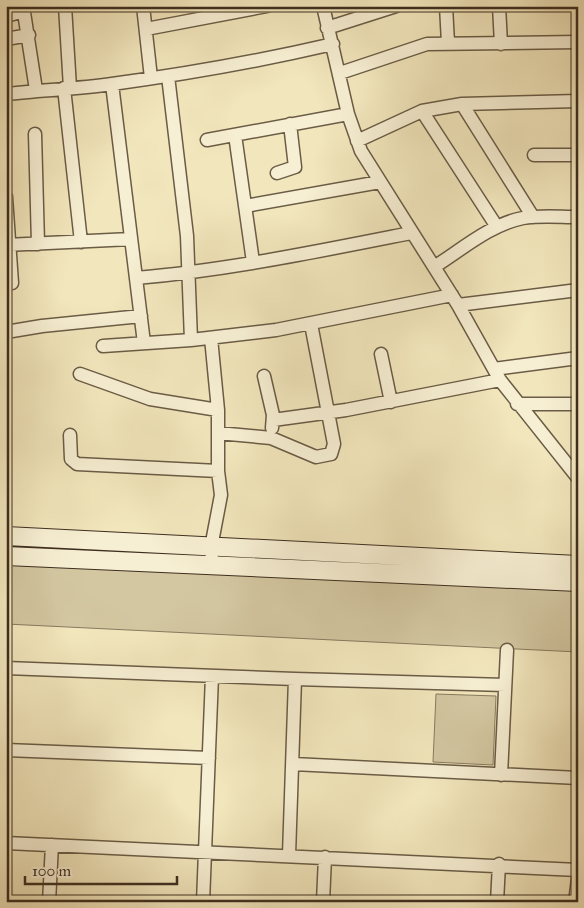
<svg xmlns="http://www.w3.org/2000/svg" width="584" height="908" font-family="'IM FELL Great Primer',serif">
<rect width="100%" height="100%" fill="#f2e6bc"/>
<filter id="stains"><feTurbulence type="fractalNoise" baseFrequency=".004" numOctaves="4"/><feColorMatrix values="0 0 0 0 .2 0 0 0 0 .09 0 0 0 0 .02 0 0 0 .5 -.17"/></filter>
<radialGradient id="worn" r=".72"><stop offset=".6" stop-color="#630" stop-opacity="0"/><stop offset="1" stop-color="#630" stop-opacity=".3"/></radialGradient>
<path fill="#d3c7a1" stroke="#887a60" d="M 6,563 L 578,591 L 578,652 L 6,624 Z
M 436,694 L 496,696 L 493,765 L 433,762 Z"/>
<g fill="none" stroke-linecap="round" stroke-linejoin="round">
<g stroke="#6a5c46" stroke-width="15">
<path id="street" d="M 23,6 L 36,90
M 65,6 L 70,88
M 143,6 L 151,78
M 323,6 L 348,114 L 361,151 L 458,305 L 500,380 L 578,478
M 446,6 L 448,43
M 499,6 L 501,44
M 6,16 L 24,11
M 327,28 L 396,6
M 146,29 L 267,6
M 6,39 L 29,35
M 340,73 L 427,44 L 578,42
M 168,76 L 187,236 L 191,340
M 112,84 L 144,343
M 64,88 L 81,242
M 6,94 C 41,90 77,89 112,84 C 186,74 260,61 333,44
M 462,104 L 578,101
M 422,111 L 497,227
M 35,134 L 38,244
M 235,135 L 253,262
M 207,140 L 348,114
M 357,141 L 422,111 L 462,104 L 533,217
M 534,155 L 578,155
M 277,173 L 295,167 L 290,124
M 6,197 L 12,283
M 245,206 L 380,182
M 6,245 L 131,239
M 434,267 C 461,250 491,224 523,218 C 540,215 560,217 578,217
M 136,278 C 228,270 320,251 411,233
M 458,305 L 578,290
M 6,332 L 42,326 L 141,316
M 211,338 L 218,410 L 218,471 L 221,495 L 213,537 L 211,566
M 103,346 L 191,340 L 276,330 L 452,295
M 381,354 L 391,402
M 494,369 L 578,358
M 80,374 L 150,399 L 218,410
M 264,376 L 273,415 L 272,428
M 517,404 L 578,404
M 273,420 L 346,410 L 500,380
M 218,433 L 271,438 L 316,457 L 331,454 L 334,444 L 311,324
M 70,435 L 71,459 L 77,464 L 218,471
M 6,668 L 295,679 L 505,685
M 6,750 L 209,758
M 293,764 L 578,778
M 501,775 L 507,650
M 6,843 L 578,870
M 289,855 L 295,679
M 49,902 L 52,845
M 203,902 L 212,676
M 323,902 L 325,857
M 497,902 L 499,864
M 575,902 L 578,879"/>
</g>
<g stroke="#3d2e1f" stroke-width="20">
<path id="secondary" d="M 6,536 L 578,565
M 6,556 L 578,582"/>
</g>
<use href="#street" stroke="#f7efd3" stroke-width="12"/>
<use href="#secondary" stroke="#f7efd3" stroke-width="18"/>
</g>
<rect width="584" height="908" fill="none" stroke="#f2e6bc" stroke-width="25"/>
<rect x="8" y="8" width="569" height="893" fill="none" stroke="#3d2e1f" stroke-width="2.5"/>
<rect x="12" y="12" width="559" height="883" fill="none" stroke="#3d2e1f"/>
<path d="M25 876v8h152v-8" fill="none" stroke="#3d2e1f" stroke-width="2.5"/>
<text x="32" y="876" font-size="15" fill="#3d2e1f" stroke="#f7efd3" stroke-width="4" paint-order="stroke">100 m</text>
<rect width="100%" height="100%" filter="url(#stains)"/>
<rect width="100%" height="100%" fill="url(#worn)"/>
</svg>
